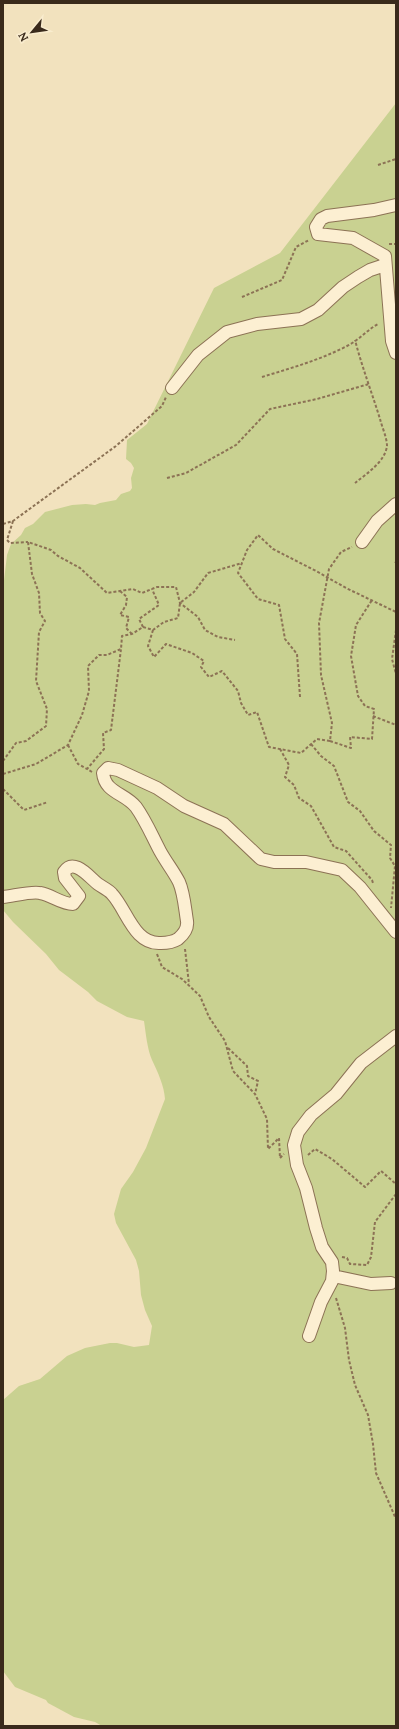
<svg xmlns="http://www.w3.org/2000/svg" width="399" height="1729" font-family="Lora,serif">
<rect width="100%" height="100%" fill="#f2e2be"/>
<path fill="#c9d191" d="M 396,103 L 396,1726 L 102,1726 L 95,1722 L 74,1717 L 48,1703 L 46,1700 L 15,1687 L 3,1671 L 3,1400 L 19,1386 L 40,1379 L 67,1356 L 85,1348 L 110,1343 L 117,1343 L 134,1347 L 149,1345 L 152,1326 L 145,1310 L 141,1295 L 139,1271 L 136,1260 L 116,1223 L 114,1214 L 121,1189 L 133,1172 L 146,1148 L 165,1099 C 164,1085 158,1073 152,1060 C 147,1048 146,1034 144,1021 L 127,1017 L 97,1001 L 88,992 L 59,970 L 46,954 L 13,922 L 3,910 L 3,589 L 7,555 L 11,544 L 21,535 L 25,528 L 33,524 L 45,512 L 72,505 L 86,504 L 95,505 L 100,503 L 116,500 L 121,494 L 130,491 L 132,488 L 131,478 L 134,468 L 131,463 L 126,459 L 127,440 L 147,424 L 214,288 L 280,253 Z"/>
<g fill="none" stroke-linecap="round" stroke-linejoin="round">
<g stroke="#8c7255" stroke-width="14">
<path id="minor" d="M 396,205 L 374,210 L 327,216 L 321,219 L 316,227 L 318,234 L 353,238 L 385,256 L 392,341 L 396,353
M 172,388 L 198,355 L 227,332 L 257,324 L 301,319 L 318,310 L 343,287 L 358,277 L 370,270 L 385,265
M 362,542 L 377,521 L 396,504
M 3,897 C 13,896 32,891 40,893 C 52,895 61,904 73,904 L 79,896 L 65,878 L 64,872 C 74,857 89,877 98,884 C 102,887 109,890 112,894 C 127,910 134,945 161,943 C 168,943 173,942 178,939 C 184,934 188,928 187,921 C 185,909 184,893 179,882 C 174,872 166,862 160,851 C 152,836 146,821 136,807 C 125,793 105,793 103,773 L 108,768 L 118,770 L 157,788 L 184,806 L 224,824 L 261,859 L 274,862 L 306,862 L 342,870 L 360,887 L 396,932
M 333,1276 L 371,1284 L 391,1283
M 309,1336 L 321,1302 L 332,1281 L 333,1271 L 332,1262 L 322,1247 L 316,1228 L 306,1188 L 297,1165 L 294,1145 L 298,1132 L 311,1115 L 336,1094 L 361,1063 L 396,1036"/>
</g>
<path stroke="#8c7255" stroke-width="2" stroke-dasharray="3 2" stroke-linecap="butt" d="M 378,165 L 396,159
M 389,244 L 396,244
M 242,297 L 282,280 L 296,247 L 309,240
M 262,377 C 291,368 320,360 347,346 C 359,340 367,330 378,324
M 167,478 L 186,473 L 236,445 L 270,409 L 317,399 L 369,384
M 355,483 C 366,474 385,462 387,446 C 387,438 382,427 380,419 C 372,393 362,367 355,340
M 13,521 L 7,540 L 10,543 L 28,542
M 3,524 L 13,521 L 116,446 L 162,406 L 166,397
M 395,563 L 396,562
M 120,591 L 127,597 L 126,605 L 120,615 L 129,617 L 126,628 L 132,634
M 143,627 L 139,619 L 159,605 L 152,589
M 153,630 L 148,646 L 154,657 L 166,644 L 192,653 L 204,661 L 201,667 L 209,677 L 222,671 L 238,691 L 241,703 L 248,715 L 257,712 L 269,747 L 301,753 L 317,739 L 330,741 L 332,723 L 321,675 L 319,623 L 329,569 L 341,552 L 352,547
M 396,630 L 392,659 L 396,674
M 300,697 L 297,654 L 285,639 L 279,605 L 258,599 L 238,573 L 247,550 L 258,535 L 273,549 L 318,572 L 346,588 L 396,612
M 373,716 L 396,725
M 330,741 L 351,748 L 350,737 L 372,739 L 374,709 L 365,706 L 358,696 L 351,656 L 356,625 L 372,600
M 311,744 L 321,756 L 334,766 L 348,802 L 360,811 L 374,831 L 391,845 L 390,858 L 395,866 L 391,908
M 68,745 L 78,764 L 87,769
M 280,749 L 289,765 L 285,777 L 294,785 L 299,798 L 311,806 L 334,847 L 346,851 L 372,880 L 373,883
M 3,761 L 16,743 L 26,741 L 46,726 L 47,709 L 36,681 L 39,632 L 45,621 L 40,613 L 39,593 L 32,574 L 28,542 L 51,550 L 58,556 L 80,568 L 107,593 L 133,589 L 142,593 L 157,587 L 176,587 L 180,603 L 198,617 L 205,630 L 218,637 L 235,640
M 92,772 L 87,769 L 104,749 L 103,733 L 111,730 L 121,649
M 3,774 L 36,764 L 68,745 L 82,715 L 89,691 L 88,666 L 99,655 L 107,655 L 121,649 L 122,636 L 132,634 L 143,627 L 153,630 L 164,622 L 178,618 L 180,603 L 194,592 L 208,573 L 242,563
M 3,789 L 24,810 L 48,802
M 185,949 L 189,984
M 157,954 L 162,967 L 182,979 L 200,996 L 209,1017 L 225,1041 L 233,1071 L 255,1094 L 267,1119 L 268,1149 L 279,1138 L 280,1158 L 284,1154
M 228,1048 L 247,1066 L 248,1076 L 258,1081 L 255,1094
M 308,1155 L 315,1149 L 332,1159 L 365,1187 L 381,1171 L 396,1184
M 342,1257 L 347,1258 L 350,1264 L 367,1265 L 371,1257 L 375,1222 L 396,1194
M 336,1298 L 345,1328 L 349,1360 L 355,1385 L 368,1415 L 373,1444 L 376,1473 L 396,1519"/>
<use href="#minor" stroke="#fcefd2" stroke-width="12"/>
</g>
<rect width="399" height="1729" fill="none" stroke="#3a2a1b" stroke-width="8"/>
<g transform="translate(32 32) rotate(241)" stroke="#f9ecce" stroke-width="3" paint-order="stroke">
<path d="M0-3L7 15L0 10L-7 15Z" fill="#3a2a1b"/>
<text y="-6" font-size="11" font-weight="bold" text-anchor="middle" fill="#3a2a1b">N</text>
</g>
</svg>
